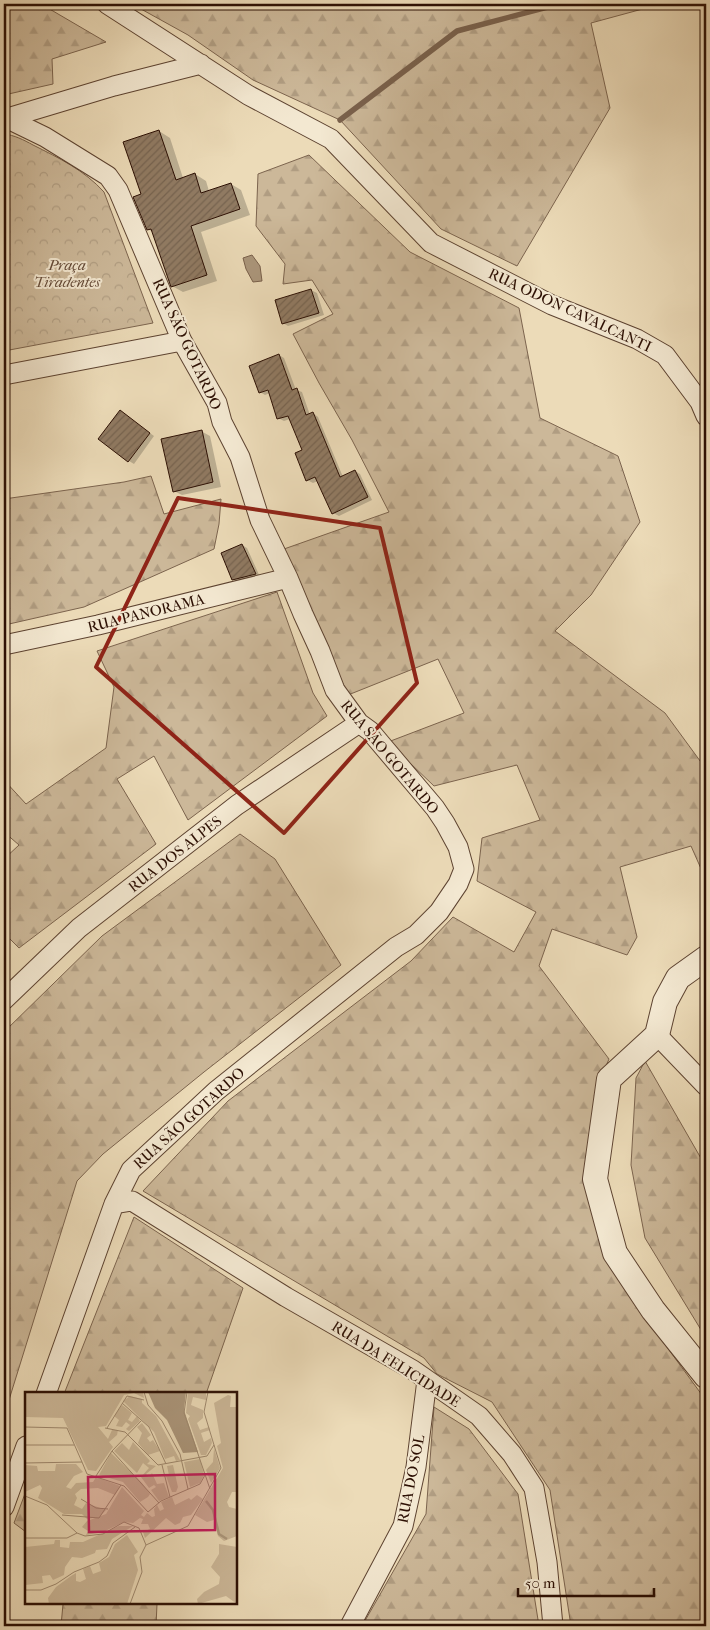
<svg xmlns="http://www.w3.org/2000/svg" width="710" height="1630" font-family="'IM FELL French Canon',serif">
<defs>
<pattern id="forest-firs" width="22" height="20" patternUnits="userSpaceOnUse" patternTransform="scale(1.25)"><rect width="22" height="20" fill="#ccb899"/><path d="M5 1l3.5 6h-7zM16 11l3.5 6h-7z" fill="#b09d82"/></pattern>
<pattern id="park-crowns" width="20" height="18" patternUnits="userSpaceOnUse" patternTransform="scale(1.25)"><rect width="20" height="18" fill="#ccb899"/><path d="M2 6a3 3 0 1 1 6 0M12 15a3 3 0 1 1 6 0" fill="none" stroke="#b09d82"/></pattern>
<pattern id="building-hatch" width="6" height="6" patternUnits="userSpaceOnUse" patternTransform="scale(1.25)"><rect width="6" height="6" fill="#907a62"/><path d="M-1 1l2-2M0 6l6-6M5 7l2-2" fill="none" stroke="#76634f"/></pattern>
</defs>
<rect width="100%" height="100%" fill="#ecdbb8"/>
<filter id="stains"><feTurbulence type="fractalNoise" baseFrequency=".004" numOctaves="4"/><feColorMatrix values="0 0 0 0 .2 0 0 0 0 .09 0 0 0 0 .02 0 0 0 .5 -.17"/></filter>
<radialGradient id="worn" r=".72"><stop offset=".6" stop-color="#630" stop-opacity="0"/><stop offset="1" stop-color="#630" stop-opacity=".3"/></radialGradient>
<path fill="url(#forest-firs)" stroke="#7c644e" d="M 4,4 L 41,4 L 106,42 L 52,59 L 53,84 L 4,95 Z
M 132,4 L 661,4 L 591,23 L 610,108 L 517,266 L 441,229 L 340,120 L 253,80 L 188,35 Z
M 309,155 L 410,252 L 519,308 L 540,418 L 618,456 L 640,522 L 591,595 L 555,631 L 665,713 L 706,769 L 706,880 L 691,846 L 620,867 L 637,937 L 627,955 L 552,929 L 539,966 L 609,1059 L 602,1075 L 586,1179 L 647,1320 L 702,1395 L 706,1407 L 706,1626 L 571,1626 L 550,1490 L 492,1402 L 437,1374 L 424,1358 L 143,1191 L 228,1101 L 411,961 L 453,917 L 514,952 L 536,912 L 477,881 L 482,838 L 540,820 L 517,765 L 434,786 L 388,742 L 464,713 L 438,659 L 348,695 L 284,549 L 389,512 L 352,440 L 319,383 L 293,334 L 333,314 L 312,280 L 283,284 L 285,264 L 256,226 L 258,174 Z
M 151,476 L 164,514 L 221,499 L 219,524 L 214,549 L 84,607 L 9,624 L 4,600 L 4,499 L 124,482 Z
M 277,592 L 313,693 L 327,716 L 188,820 L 154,756 L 117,779 L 156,844 L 19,948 L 4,933 L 4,859 L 19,845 L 4,832 L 4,780 L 26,804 L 106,748 L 114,687 L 97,651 Z
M 240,834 L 275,859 L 341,965 L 204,1072 L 103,1154 L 77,1181 L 4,1416 L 4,1032 L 102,936 Z
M 645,1061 L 706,1167 L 706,1338 L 645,1238 L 631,1165 L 636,1078 Z
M 134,1217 L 243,1288 L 206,1394 L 64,1394 Z
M 434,1407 L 469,1429 L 518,1494 L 539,1626 L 362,1626 L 426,1514 Z
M 26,1491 L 26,1532 L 14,1523 Z
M 63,1604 L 157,1604 L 156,1626 L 61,1626 Z"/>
<path fill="url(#park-crowns)" stroke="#7c644e" d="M 4,134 C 14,135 24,140 33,145 C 59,158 84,170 104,192 L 153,323 L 4,351 Z"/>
<path fill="#ab967b" stroke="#79604b" d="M 252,255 L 260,266 L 262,281 L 253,282 L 246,269 L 243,258 Z"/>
<path fill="#0003" d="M 159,131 L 170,138 L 183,178 L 195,174 L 206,181 L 209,191 L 231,184 L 241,190 L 250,215 L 201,232 L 217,281 L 183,292 L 172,286 L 154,233 L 148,229 L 142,195 Z
M 311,290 L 317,293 L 324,315 L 288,326 L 283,323 Z
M 279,355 L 284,358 L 296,390 L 302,392 L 310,415 L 313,413 L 318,417 L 343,477 L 355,471 L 360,474 L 372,500 L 339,516 L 333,513 L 318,481 L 313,483 L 307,480 L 304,451 L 290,419 L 284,421 L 278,418 L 270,393 L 265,395 L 260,392 Z
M 125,415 L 154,436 L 134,464 L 129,461 Z
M 201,431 L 210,436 L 221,487 L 182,495 L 174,491 Z
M 242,545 L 247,548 L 260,577 L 239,582 L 233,579 Z"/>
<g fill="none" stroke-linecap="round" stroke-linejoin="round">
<path stroke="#79604b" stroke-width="5.5" d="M 340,120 L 457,31 L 559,4"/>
</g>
<path fill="url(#building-hatch)" stroke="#2d1004" d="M 159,130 L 176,180 L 195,173 L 201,193 L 231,183 L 240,209 L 191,226 L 207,275 L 171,287 L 151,229 L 147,230 L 133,197 L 141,194 L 123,142 Z
M 311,289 L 319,313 L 282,324 L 275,300 Z
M 279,354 L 292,390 L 297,388 L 306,415 L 313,412 L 340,477 L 355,470 L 368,497 L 332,514 L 315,477 L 306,481 L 295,453 L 302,450 L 288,416 L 277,419 L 268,390 L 259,393 L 249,366 Z
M 120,410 L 150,433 L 128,462 L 98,439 Z
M 202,430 L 213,482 L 173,492 L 161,439 Z
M 242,544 L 256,574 L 232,580 L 221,553 Z"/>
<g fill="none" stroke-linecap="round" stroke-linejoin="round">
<g stroke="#5d4331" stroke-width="21">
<path id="minor" d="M 107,4 L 248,95 L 331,139 L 431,243 L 552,305 L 637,339 L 665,355 L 700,402 L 706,416
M 6,118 L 45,137 L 108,176 L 118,190 L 182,341 L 217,403 L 222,422 L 240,457 L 260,520 L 288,578 L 303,614 L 320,651 L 335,690 L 359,723 L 370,731 L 435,808 L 445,823 L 458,847 L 464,869 L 458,884 L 439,912 L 416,935 L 396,947 L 216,1091 L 131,1170 L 114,1204 L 46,1394
M 4,119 L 114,86 L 201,64
M 4,375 L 182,341
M 4,645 L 98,625 L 288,578
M 4,1000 L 79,928 L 237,805 L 359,723
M 657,1035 L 706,1086
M 114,1204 L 132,1201 L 286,1297 L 413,1370 L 479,1416 L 512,1454 L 534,1488 L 547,1562 L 553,1626
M 4,1507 L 26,1446
M 350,1626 L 403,1526 L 416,1467 L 427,1380"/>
</g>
<g stroke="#5d4331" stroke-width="26">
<path id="tertiary" d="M 706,958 L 678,978 L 665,1002 L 657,1035 L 609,1079 L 595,1179 L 615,1253 L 653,1310 L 706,1376"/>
</g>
<use href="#minor" stroke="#f3e8d1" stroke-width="19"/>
<use href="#tertiary" stroke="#f3e8d1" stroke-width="24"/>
</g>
<path fill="none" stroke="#8f2418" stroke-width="4" stroke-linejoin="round" d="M 178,498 L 380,528 L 417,683 L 284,833 L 96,667 Z"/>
<g text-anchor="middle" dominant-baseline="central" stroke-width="4" stroke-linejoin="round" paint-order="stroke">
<g font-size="15" font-style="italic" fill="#654b38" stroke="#f3e8d1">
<text x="67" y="265">Praça<tspan x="67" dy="17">Tiradentes</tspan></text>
</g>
<g font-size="15" fill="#2d1004" stroke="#f3e8d1">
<text transform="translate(570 310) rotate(25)">RUA ODON CAVALCANTI</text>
<text transform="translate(187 344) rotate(65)">RUA SÃO GOTARDO</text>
<text transform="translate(146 613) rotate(-14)">RUA PANORAMA</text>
<text transform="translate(390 757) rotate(50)">RUA SÃO GOTARDO</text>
<text transform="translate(175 854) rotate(-38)">RUA DOS ALPES</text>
<text transform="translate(189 1118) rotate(-42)">RUA SÃO GOTARDO</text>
<text transform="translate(396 1364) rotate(32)">RUA DA FELICIDADE</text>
<text transform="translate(411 1479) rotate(-79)">RUA DO SOL</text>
</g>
</g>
<g transform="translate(25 1392)">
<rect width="212" height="212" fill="#ecdbb8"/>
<path d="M 0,0 L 118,0 L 119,6 L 109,1 L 99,3 L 81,34 L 73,35 L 83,47 L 87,38 L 93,38 L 92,43 L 84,50 L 88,55 L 71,79 L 63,78 L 38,26 L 0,25 ZM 163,0 L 181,0 L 181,8 L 168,5 L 166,13 L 178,18 L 178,26 L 172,31 L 175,38 L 184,35 L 185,38 L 176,41 L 179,50 L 186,46 L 187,51 L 181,63 L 176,63 L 163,27 L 165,24 L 161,21 ZM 203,3 L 206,4 L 205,15 L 212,15 L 212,100 L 207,100 L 202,110 L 204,115 L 212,117 L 212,144 L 199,149 L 193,144 L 189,128 L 182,130 L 170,123 L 198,76 L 192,54 L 196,51 L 189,11 ZM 105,4 L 117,7 L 117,11 L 131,24 L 155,68 L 151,69 L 149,64 L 140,67 L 129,40 L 98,9 ZM 97,13 L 107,21 L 103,28 L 107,30 L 112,24 L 115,29 L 104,39 L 101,37 L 105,33 L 101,30 L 97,35 L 91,34 L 94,28 L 89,24 ZM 117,31 L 126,43 L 122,46 L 125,50 L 128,48 L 135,59 L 123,63 L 113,51 L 117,41 L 112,35 ZM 108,50 L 125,69 L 122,72 L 131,74 L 121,82 L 124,85 L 127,81 L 132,92 L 139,91 L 144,105 L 134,109 L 126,98 L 131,95 L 129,93 L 124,96 L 116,85 L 124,76 L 118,71 L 112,81 L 89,59 L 97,51 L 104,58 ZM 189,56 L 195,76 L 186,91 L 181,78 L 188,70 ZM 86,61 L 117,91 L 125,102 L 123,105 L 115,110 L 98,90 L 74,83 ZM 31,72 L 51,72 L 58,80 L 49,84 L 41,95 L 46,97 L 51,91 L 68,90 L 71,85 L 95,94 L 90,103 L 73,96 L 56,97 L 50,102 L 52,106 L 49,113 L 57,117 L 61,111 L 81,118 L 74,125 L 62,127 L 57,122 L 39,122 L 13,106 L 17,96 L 15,93 L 0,100 L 0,73 L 12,74 L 13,79 L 30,79 ZM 148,73 L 153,95 L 151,100 L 147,100 L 141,84 L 144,83 L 142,74 ZM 97,95 L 119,119 L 116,123 L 119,125 L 122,121 L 127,125 L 130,124 L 129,117 L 132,113 L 135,119 L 139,117 L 136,110 L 147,105 L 150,113 L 164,106 L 166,108 L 172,103 L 178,107 L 166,123 L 158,125 L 155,131 L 150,133 L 141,126 L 120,146 L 118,140 L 125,137 L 123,132 L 116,132 L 118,127 L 115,126 L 108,131 L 99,130 L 78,140 L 61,143 L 63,139 L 57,135 L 62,129 L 81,122 ZM 94,134 L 108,134 L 87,147 L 82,157 L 71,158 L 70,161 L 57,166 L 47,165 L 40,175 L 39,183 L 28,188 L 25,183 L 17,184 L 18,191 L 0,193 L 0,155 L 29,152 L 30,148 L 35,148 L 35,155 L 44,156 L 45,150 L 58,150 ZM 102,143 L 113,160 L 109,163 L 113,178 L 102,212 L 24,212 L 23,206 L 31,195 L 46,184 L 51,181 L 51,189 L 55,190 L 61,187 L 58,177 L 65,174 L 68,182 L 76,179 L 74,171 L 84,165 L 90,152 ZM 194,152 L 212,155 L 212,212 L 201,204 L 173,212 L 172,207 L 179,200 L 194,192 L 195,185 L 186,175 L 194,162 Z" fill="#ccb899"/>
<path d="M 175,67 L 179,83 L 175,91 L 165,95 L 159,70 Z" fill="#ccb899"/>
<path d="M 123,0 L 161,0 L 159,18 L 173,60 L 158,61 L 142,28 L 130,16 Z" fill="#ab967b"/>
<path fill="none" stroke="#ab967b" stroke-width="2.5" d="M 181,109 L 188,118 L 194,142 L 202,147"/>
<path fill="none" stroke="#a08a70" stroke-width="1" d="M 119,0 L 123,13 L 137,29 L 155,62 L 163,97M 162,0 L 159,21 L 185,97M 97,11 L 124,35 L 141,72M 0,35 L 42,36 L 57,70M 80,36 L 100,40 L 133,73 L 182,64 L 189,53M 82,36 L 102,4 L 119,8M 0,53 L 49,53M 87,59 L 134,111M 0,71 L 57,70 L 62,82 L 99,94 L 123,120 L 136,109 L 175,92 L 180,83M 137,73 L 145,105M 71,84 L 87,59 L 116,29M 0,104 L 22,113 L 52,141 L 60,144 L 78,142 L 99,130 L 114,136 L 121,153 L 115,165 L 117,180 L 105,212M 56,107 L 71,116 L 83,117M 37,123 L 74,126 L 96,93M 0,146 L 42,146 L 52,141M 121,153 L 163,134 L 196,76 L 179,20 L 183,0M 0,198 L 16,198 L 31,192 L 49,180 L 74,170 L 82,164 L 88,151 L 110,135"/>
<path fill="#c2185b" fill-opacity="0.15" stroke="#c2185b" stroke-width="2.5" d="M 190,82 L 190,138 L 64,140 L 63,85 Z"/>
<rect width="212" height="212" fill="none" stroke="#2d1004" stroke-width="2.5"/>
</g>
<rect width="710" height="1630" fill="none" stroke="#ecdbb8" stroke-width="20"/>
<rect x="5" y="5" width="700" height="1620" fill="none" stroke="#2d1004" stroke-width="2.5"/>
<rect x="10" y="10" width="690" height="1610" fill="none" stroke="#2d1004"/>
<path d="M518 1588v8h136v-8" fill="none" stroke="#2d1004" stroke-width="2.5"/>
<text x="525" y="1588" font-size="15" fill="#2d1004" stroke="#f3e8d1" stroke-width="4" paint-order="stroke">50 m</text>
<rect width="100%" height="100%" filter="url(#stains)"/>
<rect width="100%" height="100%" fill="url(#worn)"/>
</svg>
